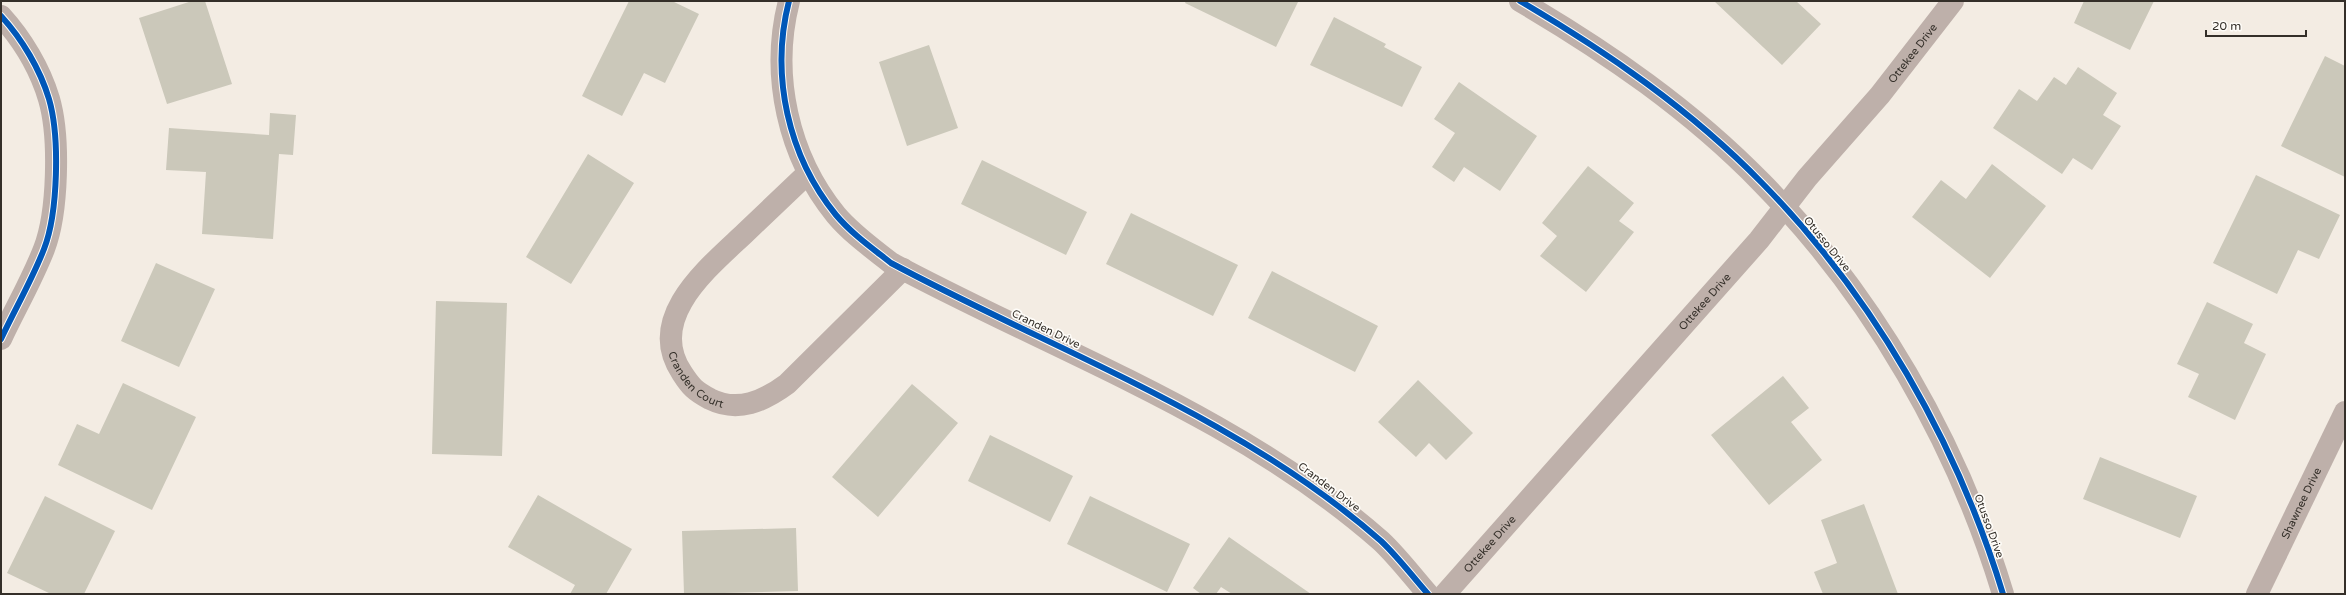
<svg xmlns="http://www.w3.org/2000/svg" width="2346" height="595" font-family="'Varela Round',sans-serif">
<rect width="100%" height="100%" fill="#f3ece3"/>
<path fill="#cbc8ba" d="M 192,1 L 205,1 L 232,84 L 167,104 L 139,18 Z
M 629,1 L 672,1 L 699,14 L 665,83 L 644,73 L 622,116 L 582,96 Z
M 1186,1 L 1295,1 L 1298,2 L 1276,47 L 1185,3 Z
M 1714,1 L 1796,1 L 1821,24 L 1782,65 Z
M 2084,1 L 2154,1 L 2130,50 L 2074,23 Z
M 1334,17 L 1386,44 L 1384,47 L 1422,67 L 1402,107 L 1310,65 Z
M 929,45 L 958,128 L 907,146 L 879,62 Z
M 2325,56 L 2345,66 L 2345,177 L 2281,146 Z
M 2078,67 L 2117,93 L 2103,115 L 2121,126 L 2092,170 L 2073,158 L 2062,174 L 1993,128 L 2019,89 L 2037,101 L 2054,77 L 2066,85 Z
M 1459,82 L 1537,136 L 1500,191 L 1464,167 L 1454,182 L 1432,167 L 1455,133 L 1434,119 Z
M 270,113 L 296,115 L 293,155 L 279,154 L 273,239 L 202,234 L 206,172 L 166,170 L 169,128 L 269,135 Z
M 588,154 L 634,183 L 571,284 L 526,257 Z
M 982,160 L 1087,212 L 1066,255 L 961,204 Z
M 1992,164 L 2046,206 L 1990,278 L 1912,217 L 1941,180 L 1966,199 Z
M 1588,166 L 1634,203 L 1619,221 L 1634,232 L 1586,292 L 1540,256 L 1557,236 L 1542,223 Z
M 2256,175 L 2340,215 L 2319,259 L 2298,250 L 2277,294 L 2213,263 Z
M 1131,213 L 1238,265 L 1213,316 L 1106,264 Z
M 156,263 L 215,289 L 179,367 L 121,341 Z
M 1272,271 L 1378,326 L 1355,372 L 1248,318 Z
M 436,301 L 507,303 L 502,456 L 432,454 Z
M 2207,302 L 2253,324 L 2244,343 L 2266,354 L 2235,420 L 2188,397 L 2199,374 L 2177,364 Z
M 1783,376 L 1809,408 L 1791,422 L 1822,460 L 1769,505 L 1711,435 Z
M 1418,380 L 1473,433 L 1446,460 L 1429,443 L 1416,457 L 1378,422 Z
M 123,383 L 196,417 L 152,510 L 58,465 L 77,424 L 99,434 Z
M 912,384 L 958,423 L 878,517 L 832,477 Z
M 990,435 L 1073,476 L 1050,522 L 968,481 Z
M 2100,457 L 2197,496 L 2180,538 L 2083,499 Z
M 538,495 L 632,549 L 606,594 L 570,594 L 575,585 L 508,547 Z
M 45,496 L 115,531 L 84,594 L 51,594 L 7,573 Z
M 1090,496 L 1190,544 L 1167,592 L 1067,544 Z
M 1864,504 L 1898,594 L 1823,594 L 1814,572 L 1837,563 L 1821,520 Z
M 796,528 L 798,591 L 684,594 L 682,531 Z
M 1229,537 L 1311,594 L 1232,594 L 1221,587 L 1216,594 L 1201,594 L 1193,588 Z"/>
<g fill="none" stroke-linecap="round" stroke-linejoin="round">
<g stroke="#beb0aa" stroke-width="22">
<path d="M 789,1 C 770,75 788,156 836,215 C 852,234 872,248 891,263 C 1057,352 1239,416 1381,541 C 1398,557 1413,577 1428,594"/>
<path d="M 1520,1 C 1607,52 1691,110 1762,183 C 1873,296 1957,442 2003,594"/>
<path d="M 1,16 C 22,39 40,69 49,99 C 60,137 58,213 44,249 C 32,280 15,309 1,339"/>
<path id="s1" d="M 808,173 C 787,193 766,213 745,233 C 708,268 645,318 682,373 C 691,387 695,391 710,399 C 738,413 764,401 787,384 L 903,269"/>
<path id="s2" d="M 1445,594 L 1759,240 L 1807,178 L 1880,95 L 1953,1"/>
<path id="s3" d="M 2257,594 L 2345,412"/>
</g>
<g stroke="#fefcf8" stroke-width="8">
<path id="cycleway" d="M 789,1 C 770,75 788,156 836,215 C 852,234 872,248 891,263 C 1057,352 1239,416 1381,541 C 1398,557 1413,577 1428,594
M 1520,1 C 1607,52 1691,110 1762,183 C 1873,296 1957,442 2003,594
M 1,16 C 22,39 40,69 49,99 C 60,137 58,213 44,249 C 32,280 15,309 1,339"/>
</g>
<use href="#cycleway" stroke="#0057b8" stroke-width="6"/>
</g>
<g text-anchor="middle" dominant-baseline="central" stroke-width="3.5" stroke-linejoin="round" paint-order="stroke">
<g font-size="11" fill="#342f29" stroke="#fefcf8">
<text stroke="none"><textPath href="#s2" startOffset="715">Ottekee Drive</textPath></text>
<text transform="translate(1827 244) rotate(51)">Otusso Drive</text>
<text stroke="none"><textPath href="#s2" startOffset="391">Ottekee Drive</textPath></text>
<text transform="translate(1046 329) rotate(26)">Cranden Drive</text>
<text stroke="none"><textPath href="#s1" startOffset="271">Cranden Court</textPath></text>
<text transform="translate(1329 487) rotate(37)">Cranden Drive</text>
<text stroke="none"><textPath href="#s3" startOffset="101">Shawnee Drive</textPath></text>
<text transform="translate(1989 526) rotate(70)">Otusso Drive</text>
<text stroke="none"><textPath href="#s2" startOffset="67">Ottekee Drive</textPath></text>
</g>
</g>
<rect width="2346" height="595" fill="none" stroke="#342f29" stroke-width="4"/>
<path d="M2206 30v6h100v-6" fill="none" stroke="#342f29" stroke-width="2"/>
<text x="2212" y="30" font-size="12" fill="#342f29" stroke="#fefcf8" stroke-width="3" paint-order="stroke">20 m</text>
</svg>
